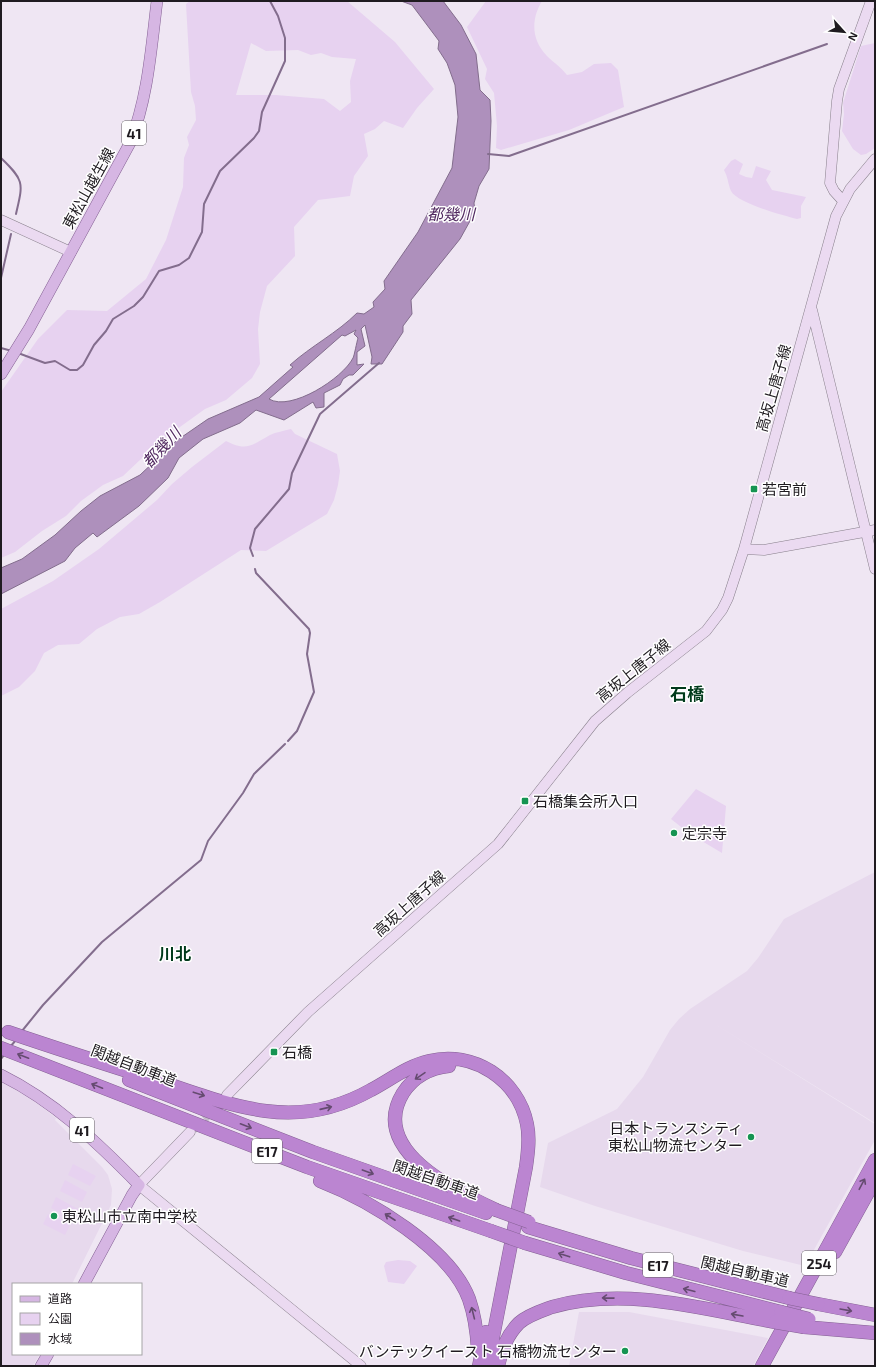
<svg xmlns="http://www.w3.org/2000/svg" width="876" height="1367" font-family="'Exo 2','Noto Sans JP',sans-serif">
<rect width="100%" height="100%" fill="#efe6f3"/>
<path fill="#e7d9ed" d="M 875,872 L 875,1123 L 710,1021 L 875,1124 L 875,1140 L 805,1266 L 743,1251 L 595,1206 L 540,1187 L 548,1143 L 617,1109 L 643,1077 L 670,1030 L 679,1019 L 690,1009 L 747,971 L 758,958 L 784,919 Z
M 1,1081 L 24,1093 L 56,1118 L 55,1120 L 102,1167 L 108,1175 L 112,1189 L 111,1205 L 72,1284 L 13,1284 L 13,1354 L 40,1354 L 33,1366 L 1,1366 Z
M 579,1312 L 629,1312 L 768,1338 L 753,1366 L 569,1366 Z"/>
<path fill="#e7d2f0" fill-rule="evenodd" d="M 190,1 L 347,1 L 395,42 L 434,89 L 417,108 L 403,128 L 384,121 L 375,129 L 364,134 L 368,156 L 354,176 L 350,196 L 318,200 L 294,227 L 295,256 L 267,286 L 260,312 L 258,329 L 260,364 L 252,378 L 226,400 L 205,409 L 159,442 L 123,476 L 103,485 L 81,501 L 66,516 L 42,531 L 15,552 L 1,558 L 1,392 L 38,339 L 67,310 L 107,311 L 146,279 L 166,240 L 183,187 L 184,158 L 189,145 L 187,137 L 196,120 L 195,106 L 191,92 L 186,4 ZM 251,43 L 266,51 L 298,50 L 311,55 L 321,53 L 332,57 L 356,59 L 350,81 L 351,102 L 340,111 L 324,99 L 276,95 L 236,95 Z
M 486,1 L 542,1 C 531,19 531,40 547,56 C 554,63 560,66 567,75 L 582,72 L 594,64 L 611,63 L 618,70 L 624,107 L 569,130 L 501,150 L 496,148 L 497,126 L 494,93 L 485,79 L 487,69 L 467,27 Z
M 875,43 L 875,148 L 866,154 L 861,155 L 853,149 L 842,131 L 844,114 L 843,103 L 861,46 Z
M 735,159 L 743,164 L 739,174 L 746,177 L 752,178 L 756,166 L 771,171 L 766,180 L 772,190 L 806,197 L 801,206 L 801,218 L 797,219 C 782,215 737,203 731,191 C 728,184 728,177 724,170 L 731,161 Z
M 291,429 L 295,434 L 337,454 L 340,471 L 338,485 L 334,500 L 327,514 L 266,551 L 241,550 L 160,602 L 139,614 L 120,617 L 97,629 L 79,644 L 58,645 L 44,653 L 35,671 L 19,687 L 1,696 L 1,609 L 53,581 L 99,549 L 157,500 L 172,484 L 192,467 L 226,441 C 247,452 252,445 270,435 C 276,432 284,431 291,429 Z
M 696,789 L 726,806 L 722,853 L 690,834 L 671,819 Z
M 73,1164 L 96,1176 L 90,1186 L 68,1175 Z
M 65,1180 L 87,1192 L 82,1202 L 60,1191 Z
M 56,1197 L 78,1209 L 73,1219 L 51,1208 Z
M 48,1214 L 70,1225 L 65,1235 L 43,1224 Z
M 398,1260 L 410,1261 L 417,1266 L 404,1284 L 388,1282 L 384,1266 L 386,1262 Z"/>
<path fill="#ae90bc" stroke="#836d8d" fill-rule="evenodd" d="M 401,1 L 443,1 L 461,25 L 476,54 L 480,90 L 490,100 L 491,121 L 489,169 L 479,186 L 474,203 L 475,212 L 460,239 L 411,300 L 412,314 L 403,326 L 403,332 L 382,364 L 371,364 L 372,357 L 365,325 L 361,329 L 365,346 L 357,352 L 357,365 L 364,364 L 353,375 L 349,375 L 343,379 L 340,385 L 324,393 L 324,407 L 316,408 L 313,402 L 284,420 L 256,410 L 240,423 L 203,439 L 179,458 L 168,478 L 139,506 L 97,537 L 93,533 L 75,548 L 65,561 L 1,594 L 1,568 L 22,559 L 55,535 L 81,511 L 100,496 L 140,475 L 176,441 L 208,419 L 259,397 L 293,367 L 290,365 C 311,346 337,333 357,313 L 364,314 L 374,307 L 373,302 L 385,289 L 384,281 L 418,232 L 452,168 L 458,117 L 455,85 L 447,63 L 438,49 L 439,41 L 412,5 ZM 356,330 L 354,334 L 358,338 C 357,341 354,357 353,358 C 343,378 291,412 269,399 L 342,335 L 345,336 Z"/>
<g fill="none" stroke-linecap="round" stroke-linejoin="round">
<path stroke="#836d8d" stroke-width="2" d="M 488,154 L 509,156 L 827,44
M 1,158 C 25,181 23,183 16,214
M 1,278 L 11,234
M 1,348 L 12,351
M 18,353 L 45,363 L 55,361 L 70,370 L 77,370 L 83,365 L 94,345 L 106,331 L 113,319 L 134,306 L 143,297 L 159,271 L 179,265 L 189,258 L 202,232 L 204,204 L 220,171 L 254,138 L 259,131 L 262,112 L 285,61 L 285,38 L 278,16 L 270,1
M 253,556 L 250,548 L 255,529 L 289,489 L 292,473 L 320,414 L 379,363
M 255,569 L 256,573 L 309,629 L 310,633 L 307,654 L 314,692 L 297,731 L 288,741
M 22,1031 L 43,1005 L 102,942 L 201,860 L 208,841 L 243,793 L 254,774 L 285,744
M 10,1047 L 16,1040
M 1,1059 L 5,1054"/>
<path stroke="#c5bdc9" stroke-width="10" stroke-dasharray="10 5" stroke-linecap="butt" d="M 193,1129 L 225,1097"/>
<g stroke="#877f8a" stroke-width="11">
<path id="secondary" d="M 843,201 L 834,191 L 830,183 L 837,101 L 839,89 L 871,1
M 1,220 L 71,252
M 812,310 L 875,569
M 744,549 L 764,550 L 875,530
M 227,1095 L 308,1012 L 498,844 L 595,721 L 627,693 L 706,631 L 722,610 L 728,598 L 744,549 L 836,216 L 850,189 L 875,159
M 190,1132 L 139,1185 L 361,1366"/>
</g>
<g stroke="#846093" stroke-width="12">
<path id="primary" d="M 1,374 L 29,329 L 130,143 C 148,97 151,50 157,1
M 1,1075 C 54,1101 98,1143 139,1185 L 132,1195 L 84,1284
M 41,1366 L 48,1354"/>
</g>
<g stroke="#846093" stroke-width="14">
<path id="highway" d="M 8,1032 C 58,1049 108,1065 159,1081 C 194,1093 229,1106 266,1111 C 303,1116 339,1108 371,1090 C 390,1080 407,1066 429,1061 C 473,1050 518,1079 527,1124 C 530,1138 528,1153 526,1167 L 493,1337 L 491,1366
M 1,1048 L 307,1167 L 491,1231
M 449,1066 C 430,1068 414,1076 403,1093 C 368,1150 456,1191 496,1210
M 129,1080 L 313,1152 L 486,1213
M 320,1181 C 369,1200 450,1248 469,1299 C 475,1316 477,1333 478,1350
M 528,1227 L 631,1258 L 789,1298
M 525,1243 L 626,1273 L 781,1312
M 835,1252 L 875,1180
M 818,1304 L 875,1315
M 804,1327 L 875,1333
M 479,1366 L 486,1332
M 498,1366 C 502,1349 507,1335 519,1323 C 528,1315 541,1311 552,1307 C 625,1286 703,1309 775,1322
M 762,1366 L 875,1160"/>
</g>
<use href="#secondary" stroke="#ebdaf1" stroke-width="10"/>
<use href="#primary" stroke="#d6b6e3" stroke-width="11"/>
<use href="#highway" stroke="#bb85d1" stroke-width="13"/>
<g stroke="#846093" stroke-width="14" stroke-linecap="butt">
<path id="highway-bridge" d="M 496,1210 L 529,1222
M 491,1231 L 525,1243
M 789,1298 L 818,1304
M 781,1312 L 809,1319
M 775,1322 L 804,1327"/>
</g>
<use href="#highway-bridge" stroke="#bb85d1" stroke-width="13"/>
</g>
<defs><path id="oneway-shaft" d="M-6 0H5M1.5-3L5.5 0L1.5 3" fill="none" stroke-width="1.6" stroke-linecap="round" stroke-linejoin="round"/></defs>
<g stroke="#654b70">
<use href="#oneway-shaft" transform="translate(23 1056) rotate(-159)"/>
<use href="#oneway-shaft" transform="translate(420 1076) rotate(146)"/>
<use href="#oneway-shaft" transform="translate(97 1086) rotate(-158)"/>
<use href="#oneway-shaft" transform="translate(199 1094) rotate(18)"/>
<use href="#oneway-shaft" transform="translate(326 1108) rotate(-13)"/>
<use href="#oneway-shaft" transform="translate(246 1126) rotate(21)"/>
<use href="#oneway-shaft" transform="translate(368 1172) rotate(20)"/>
<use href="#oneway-shaft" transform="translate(862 1184) rotate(-62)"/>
<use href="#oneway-shaft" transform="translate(390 1217) rotate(-147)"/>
<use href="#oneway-shaft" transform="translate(454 1219) rotate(-161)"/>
<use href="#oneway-shaft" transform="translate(564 1255) rotate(-162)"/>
<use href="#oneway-shaft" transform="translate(689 1290) rotate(-166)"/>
<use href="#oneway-shaft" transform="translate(608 1298) rotate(-179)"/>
<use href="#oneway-shaft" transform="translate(846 1310) rotate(10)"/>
<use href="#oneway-shaft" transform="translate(473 1313) rotate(-104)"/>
<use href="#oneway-shaft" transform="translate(737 1315) rotate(-170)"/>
</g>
<g fill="#159452" stroke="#fff" stroke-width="1.5">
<rect x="750" y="485" width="8" height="8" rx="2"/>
<rect x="521" y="797" width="8" height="8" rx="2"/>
<circle cx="674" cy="833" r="4"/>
<rect x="270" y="1048" width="8" height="8" rx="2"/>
<circle cx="751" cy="1137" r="4"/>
<circle cx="54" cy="1216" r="4"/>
<circle cx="625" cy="1351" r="4"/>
</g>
<g text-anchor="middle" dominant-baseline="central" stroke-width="3" stroke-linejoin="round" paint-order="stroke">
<g fill="#fff" stroke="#625f63" stroke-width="1">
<rect x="122" y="121" width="24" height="24" rx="3"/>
<rect x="70" y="1118" width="24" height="24" rx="3"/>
<rect x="252" y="1139" width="30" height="24" rx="3"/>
<rect x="802" y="1251" width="34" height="24" rx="3"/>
<rect x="643" y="1253" width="30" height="24" rx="3"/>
</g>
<g font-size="14" font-weight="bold" fill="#1f1b20">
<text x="134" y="133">41</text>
<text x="82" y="1130">41</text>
<text x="267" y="1151">E17</text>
<text x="819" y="1263">254</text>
<text x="658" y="1265">E17</text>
</g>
<g font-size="15" fill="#1f1b20" stroke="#fff">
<text transform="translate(88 188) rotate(-61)">東松山越生線</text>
<text transform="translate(773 388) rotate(-74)">高坂上唐子線</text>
<text transform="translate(633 670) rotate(-39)">高坂上唐子線</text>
<text transform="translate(409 903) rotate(-42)">高坂上唐子線</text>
<text transform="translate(134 1065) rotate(21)">関越自動車道</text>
<text transform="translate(436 1179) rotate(19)">関越自動車道</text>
<text transform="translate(745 1271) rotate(13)">関越自動車道</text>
</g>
<g font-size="15" fill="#1f1b20" stroke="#fff" text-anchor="start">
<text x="762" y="489">若宮前</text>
<text x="533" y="801">石橋集会所入口</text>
<text x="682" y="833">定宗寺</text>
<text x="282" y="1052">石橋</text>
<text x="743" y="1128" text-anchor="end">日本トランスシティ<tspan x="743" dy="17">東松山物流センター</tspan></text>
<text x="62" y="1216">東松山市立南中学校</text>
<text x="617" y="1351" text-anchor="end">バンテックイースト 石橋物流センター</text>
</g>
<g font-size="16" font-style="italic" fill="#512960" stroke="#fff">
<text x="451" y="213">都幾川</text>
<text transform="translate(161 447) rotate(-47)">都幾川</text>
</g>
<g font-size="16" font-weight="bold" fill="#003a1b" stroke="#fff">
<text x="175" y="953">川北</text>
</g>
<g font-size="17" font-weight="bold" fill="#003a1b" stroke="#fff">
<text x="687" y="693">石橋</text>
</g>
</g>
<rect width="876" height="1367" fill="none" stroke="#1f1b20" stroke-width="4"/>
<rect x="12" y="1283" width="130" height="72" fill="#ffffff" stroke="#a5a4a6"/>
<rect x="20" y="1296" width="20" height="6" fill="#d6b6e3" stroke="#a5a4a6"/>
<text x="48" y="1303" font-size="12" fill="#1f1b20">道路</text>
<rect x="20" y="1313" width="20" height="12" fill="#e7d2f0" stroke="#a5a4a6"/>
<text x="48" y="1323" font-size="12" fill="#1f1b20">公園</text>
<rect x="20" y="1333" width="20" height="12" fill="#ae90bc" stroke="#a5a4a6"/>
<text x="48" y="1343" font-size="12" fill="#1f1b20">水域</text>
<g transform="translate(844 32) rotate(117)" stroke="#ffffff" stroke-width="3" paint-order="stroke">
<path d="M0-3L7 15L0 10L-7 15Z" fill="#1f1b20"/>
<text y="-6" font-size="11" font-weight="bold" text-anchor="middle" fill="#1f1b20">N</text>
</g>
</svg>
